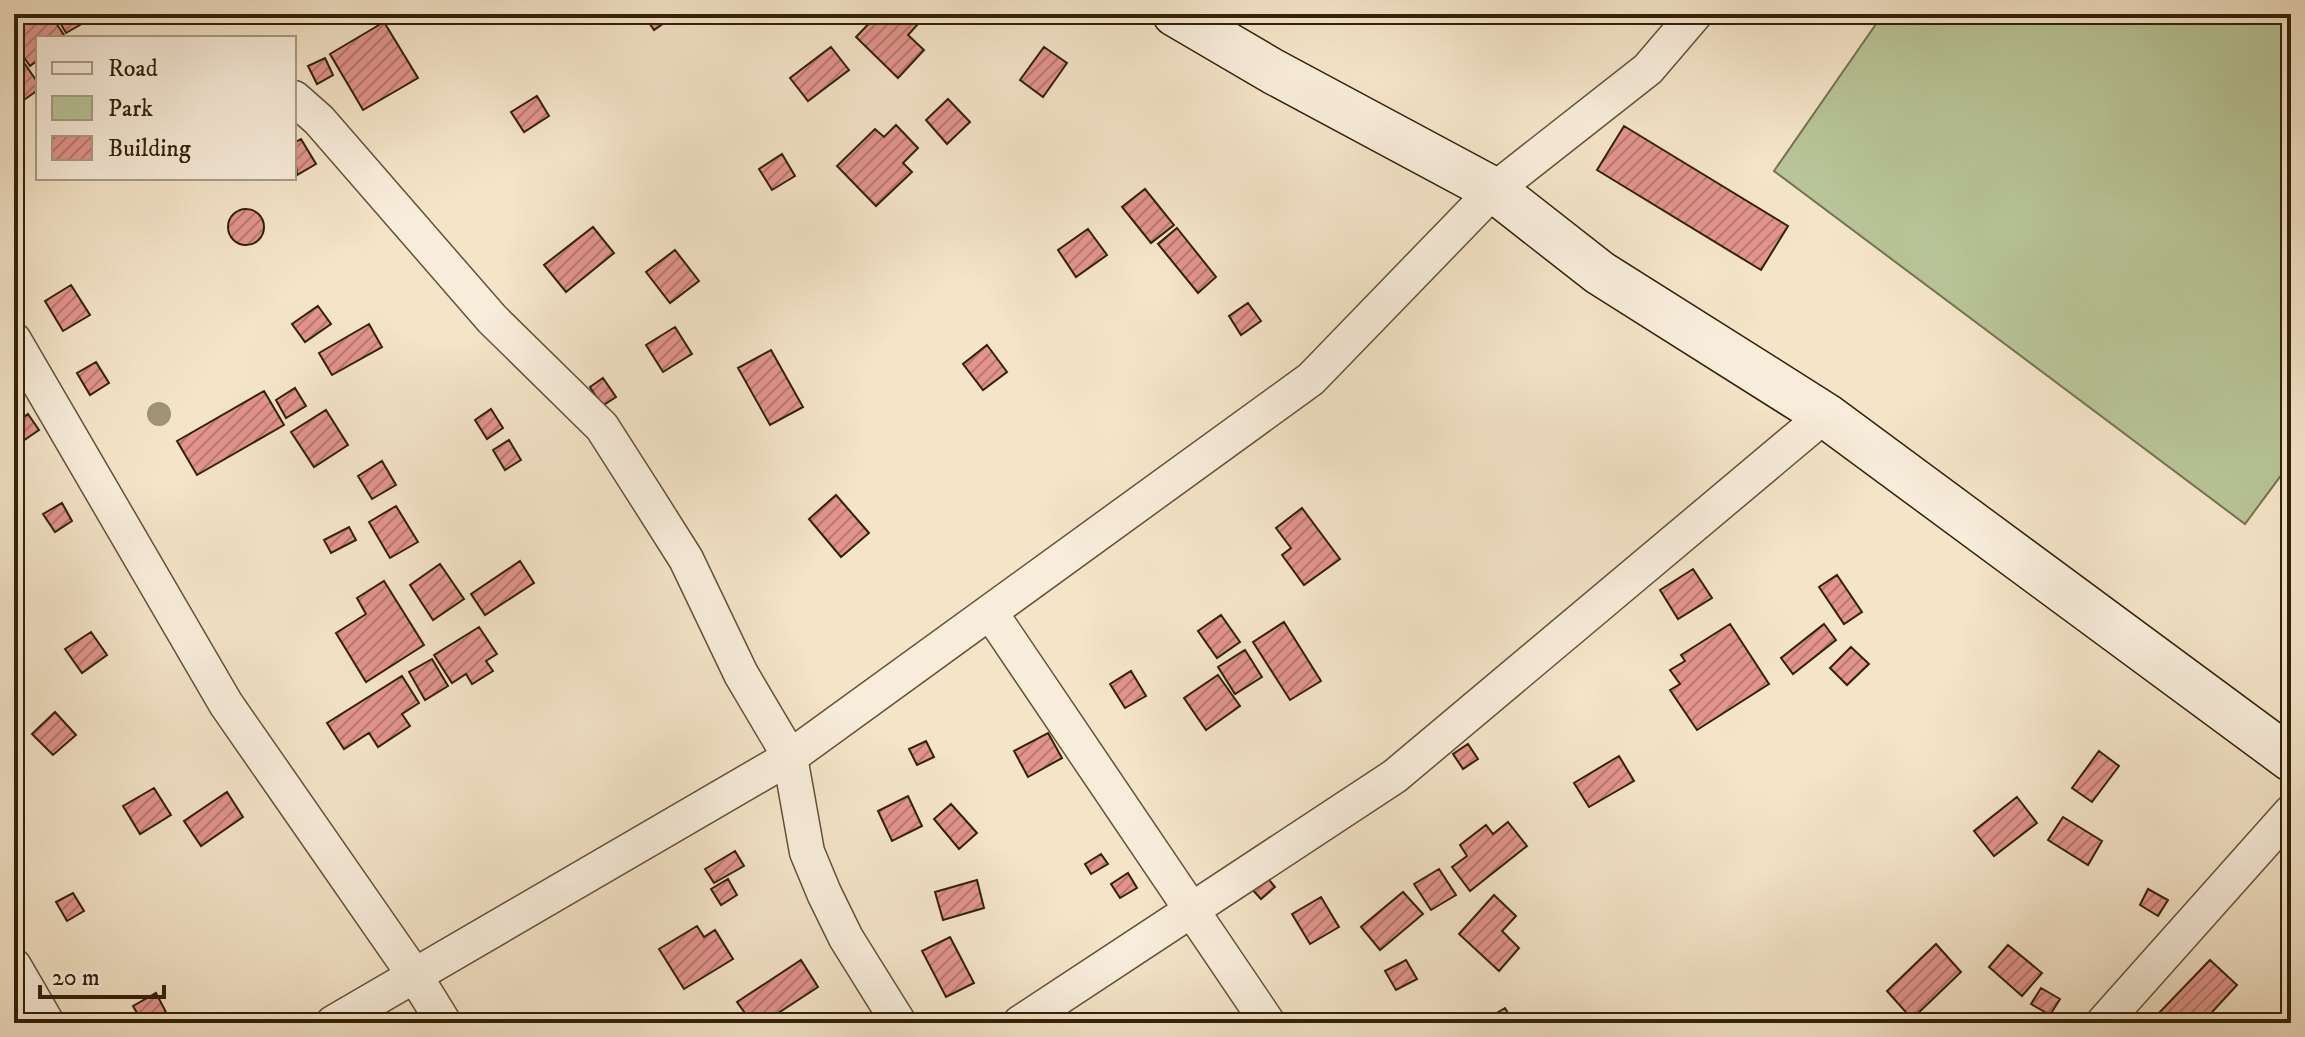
<svg xmlns="http://www.w3.org/2000/svg" width="2305" height="1037" font-family="'IM FELL DW Pica',serif">
<defs>
<pattern id="building-hatch" width="6" height="6" patternUnits="userSpaceOnUse" patternTransform="scale(2)"><rect width="6" height="6" fill="#e2948d"/><path d="M-1 1l2-2M0 6l6-6M5 7l2-2" fill="none" stroke="#b87871"/></pattern>
</defs>
<rect width="100%" height="100%" fill="#f4e4c8"/>
<filter id="stains"><feTurbulence type="fractalNoise" baseFrequency=".0025" numOctaves="4"/><feColorMatrix values="0 0 0 0 .2 0 0 0 0 .09 0 0 0 0 .02 0 0 0 .5 -.17"/></filter>
<radialGradient id="worn" r=".72"><stop offset=".6" stop-color="#630" stop-opacity="0"/><stop offset="1" stop-color="#630" stop-opacity=".3"/></radialGradient>
<path fill="#b8c598" stroke="#757350" stroke-width="2" d="M 1883,14 L 2291,14 L 2291,462 L 2245,524 L 1774,171 Z"/>
<path fill="url(#building-hatch)" stroke="#322109" stroke-width="2" d="M 30,14 L 50,14 L 66,38 L 38,38 L 38,60 L 30,66 L 14,43 L 14,25 Z
M 55,14 L 99,14 L 66,33 Z
M 643,14 L 677,14 L 654,30 Z
M 878,14 L 927,14 L 908,35 L 924,50 L 898,78 L 856,37 Z
M 384,22 L 418,78 L 363,110 L 330,54 Z
M 831,47 L 849,70 L 808,101 L 790,78 Z
M 1044,47 L 1067,63 L 1043,97 L 1020,80 Z
M 18,54 L 38,83 L 38,90 L 21,102 L 14,93 L 14,57 Z
M 325,58 L 333,75 L 317,84 L 308,66 Z
M 537,96 L 549,116 L 524,132 L 511,112 Z
M 948,99 L 970,122 L 947,144 L 926,120 Z
M 896,125 L 918,148 L 903,163 L 912,172 L 876,206 L 837,166 L 875,129 L 884,137 Z
M 1624,126 L 1788,226 L 1761,270 L 1597,170 Z
M 301,139 L 316,164 L 297,175 L 294,143 Z
M 782,154 L 795,176 L 772,190 L 759,169 Z
M 1145,189 L 1174,225 L 1151,243 L 1122,207 Z
M228 227a18 18 0 1 1 36 0a18 18 0 1 1-36 0Z
M 593,227 L 614,253 L 566,292 L 544,265 Z
M 1177,228 L 1216,277 L 1198,293 L 1158,244 Z
M 1088,229 L 1107,255 L 1076,277 L 1058,250 Z
M 675,250 L 699,281 L 670,303 L 646,272 Z
M 71,285 L 90,315 L 63,331 L 45,301 Z
M 1248,303 L 1261,321 L 1241,335 L 1229,316 Z
M 318,306 L 331,324 L 305,342 L 292,324 Z
M 369,324 L 382,347 L 332,375 L 319,353 Z
M 675,327 L 692,354 L 663,372 L 646,345 Z
M 987,345 L 1007,372 L 983,390 L 963,364 Z
M 771,350 L 803,407 L 770,425 L 738,368 Z
M 96,362 L 109,383 L 90,395 L 77,373 Z
M 603,378 L 616,397 L 602,406 L 590,387 Z
M 295,388 L 306,406 L 286,418 L 276,400 Z
M 264,391 L 284,425 L 197,475 L 177,441 Z
M 491,409 L 503,428 L 487,439 L 475,420 Z
M 326,410 L 348,445 L 314,467 L 291,432 Z
M 28,414 L 39,430 L 14,447 L 14,424 Z
M 509,440 L 521,460 L 505,470 L 493,450 Z
M 382,461 L 396,485 L 372,499 L 358,476 Z
M 836,495 L 869,533 L 841,557 L 809,519 Z
M 62,503 L 72,521 L 55,532 L 43,514 Z
M 396,506 L 418,542 L 390,558 L 369,522 Z
M 1302,508 L 1340,559 L 1304,585 L 1282,555 L 1291,548 L 1276,528 Z
M 349,527 L 356,540 L 331,553 L 324,540 Z
M 520,561 L 534,583 L 485,615 L 471,594 Z
M 440,564 L 464,599 L 433,620 L 410,585 Z
M 1693,569 L 1712,598 L 1678,619 L 1660,590 Z
M 1837,575 L 1862,612 L 1844,624 L 1819,587 Z
M 384,581 L 424,645 L 366,682 L 336,633 L 366,614 L 357,598 Z
M 1221,615 L 1240,642 L 1217,658 L 1198,631 Z
M 1284,622 L 1321,681 L 1290,700 L 1253,642 Z
M 1730,624 L 1769,684 L 1697,730 L 1670,690 L 1680,684 L 1670,670 L 1685,661 L 1681,655 Z
M 1824,624 L 1836,640 L 1793,674 L 1781,658 Z
M 479,627 L 497,654 L 486,661 L 493,671 L 472,684 L 466,674 L 452,683 L 434,655 Z
M 91,632 L 107,655 L 82,673 L 65,649 Z
M 1851,647 L 1869,664 L 1847,685 L 1830,668 Z
M 1245,650 L 1262,677 L 1235,694 L 1218,667 Z
M 432,659 L 448,686 L 425,700 L 409,672 Z
M 1131,671 L 1146,696 L 1125,708 L 1110,684 Z
M 1218,675 L 1240,706 L 1206,730 L 1184,698 Z
M 402,676 L 419,703 L 402,714 L 410,726 L 378,747 L 369,733 L 344,749 L 327,723 Z
M 55,712 L 76,735 L 53,755 L 32,734 Z
M 1048,733 L 1062,758 L 1028,777 L 1014,751 Z
M 926,741 L 934,757 L 917,765 L 909,749 Z
M 1468,744 L 1478,759 L 1463,769 L 1453,754 Z
M 2099,751 L 2119,766 L 2092,802 L 2072,788 Z
M 1619,756 L 1634,781 L 1589,807 L 1574,783 Z
M 154,788 L 171,815 L 140,834 L 123,806 Z
M 227,792 L 243,817 L 201,846 L 184,821 Z
M 908,796 L 922,826 L 892,841 L 878,811 Z
M 2017,797 L 2037,823 L 1994,856 L 1974,831 Z
M 951,804 L 977,833 L 959,849 L 934,819 Z
M 2063,817 L 2102,841 L 2088,865 L 2048,840 Z
M 1508,822 L 1527,846 L 1470,891 L 1452,867 L 1467,856 L 1460,845 L 1486,825 L 1493,834 Z
M 735,851 L 744,866 L 714,883 L 705,869 Z
M 1101,854 L 1108,864 L 1091,874 L 1085,864 Z
M 1439,869 L 1456,895 L 1431,910 L 1414,884 Z
M 1128,873 L 1137,888 L 1120,898 L 1111,884 Z
M 1264,874 L 1275,887 L 1261,899 L 1250,887 Z
M 728,879 L 737,895 L 721,905 L 711,889 Z
M 977,880 L 984,908 L 943,920 L 935,892 Z
M 2148,889 L 2168,900 L 2158,916 L 2140,905 Z
M 1403,892 L 1423,914 L 1380,950 L 1361,927 Z
M 73,893 L 84,911 L 67,921 L 56,902 Z
M 1494,895 L 1516,916 L 1502,931 L 1519,948 L 1499,971 L 1459,934 Z
M 1321,897 L 1339,927 L 1310,944 L 1292,914 Z
M 697,926 L 704,937 L 715,930 L 733,959 L 684,989 L 659,949 Z
M 950,937 L 974,983 L 946,997 L 922,951 Z
M 1936,944 L 1961,972 L 1912,1019 L 1887,991 Z
M 2008,945 L 2042,973 L 2022,996 L 1989,967 Z
M 801,960 L 818,987 L 763,1023 L 752,1023 L 737,1002 Z
M 1406,960 L 1417,979 L 1396,990 L 1385,971 Z
M 2210,960 L 2237,985 L 2202,1023 L 2166,1023 L 2157,1015 Z
M 2041,988 L 2060,999 L 2050,1015 L 2031,1004 Z
M 156,993 L 167,1014 L 151,1023 L 143,1023 L 133,1006 Z
M 1505,1008 L 1514,1023 L 1480,1023 Z"/>
<g fill="none" stroke-linecap="round" stroke-linejoin="round">
<g stroke="#625239" stroke-width="37">
<path id="street" d="M 294,98 L 319,120 L 492,319 L 602,427 L 648,499 L 686,559 L 741,674 L 790,757 L 807,852 L 824,893 L 846,938 L 899,1023
M 14,340 L 226,704 L 415,976 L 444,1023
M 990,612 L 1268,1023
M 14,966 L 47,1023
M 333,1023 L 790,757 L 1311,379 L 1494,190 L 1648,69 L 1695,14
M 1020,1023 L 1395,776 L 1825,415
M 2103,1023 L 2291,812"/>
</g>
<g stroke="#322109" stroke-width="47">
<path id="secondary" d="M 1175,14 L 1274,72 L 1494,190 L 1600,273 L 1825,415 L 2291,759"/>
</g>
<use href="#street" stroke="#f8eddb" stroke-width="34"/>
<use href="#secondary" stroke="#f8eddb" stroke-width="44"/>
</g>
<circle fill="#9f9477" cx="159" cy="414" r="12"/>
<rect width="2305" height="1037" fill="none" stroke="#f4e4c8" stroke-width="48"/>
<rect x="16" y="16" width="2273" height="1005" fill="none" stroke="#322109" stroke-width="4"/>
<rect x="24" y="24" width="2257" height="989" fill="none" stroke="#322109" stroke-width="2"/>
<rect x="36" y="36" width="260" height="144" fill="#f8eddb" stroke="#a99b87" stroke-width="2"/>
<rect x="52" y="62" width="40" height="12" fill="#f8eddb" stroke="#a99b87" stroke-width="2"/>
<text x="108" y="76" font-size="24" fill="#322109">Road</text>
<rect x="52" y="96" width="40" height="24" fill="#b8c598" stroke="#a99b87" stroke-width="2"/>
<text x="108" y="116" font-size="24" fill="#322109">Park</text>
<rect x="52" y="136" width="40" height="24" fill="url(#building-hatch)" stroke="#a99b87" stroke-width="2"/>
<text x="108" y="156" font-size="24" fill="#322109">Building</text>
<path d="M40 985v12h124v-12" fill="none" stroke="#322109" stroke-width="4"/>
<text x="52" y="985" font-size="24" fill="#322109" stroke="#f8eddb" stroke-width="6" paint-order="stroke">20 m</text>
<rect width="100%" height="100%" filter="url(#stains)"/>
<rect width="100%" height="100%" fill="url(#worn)"/>
</svg>
